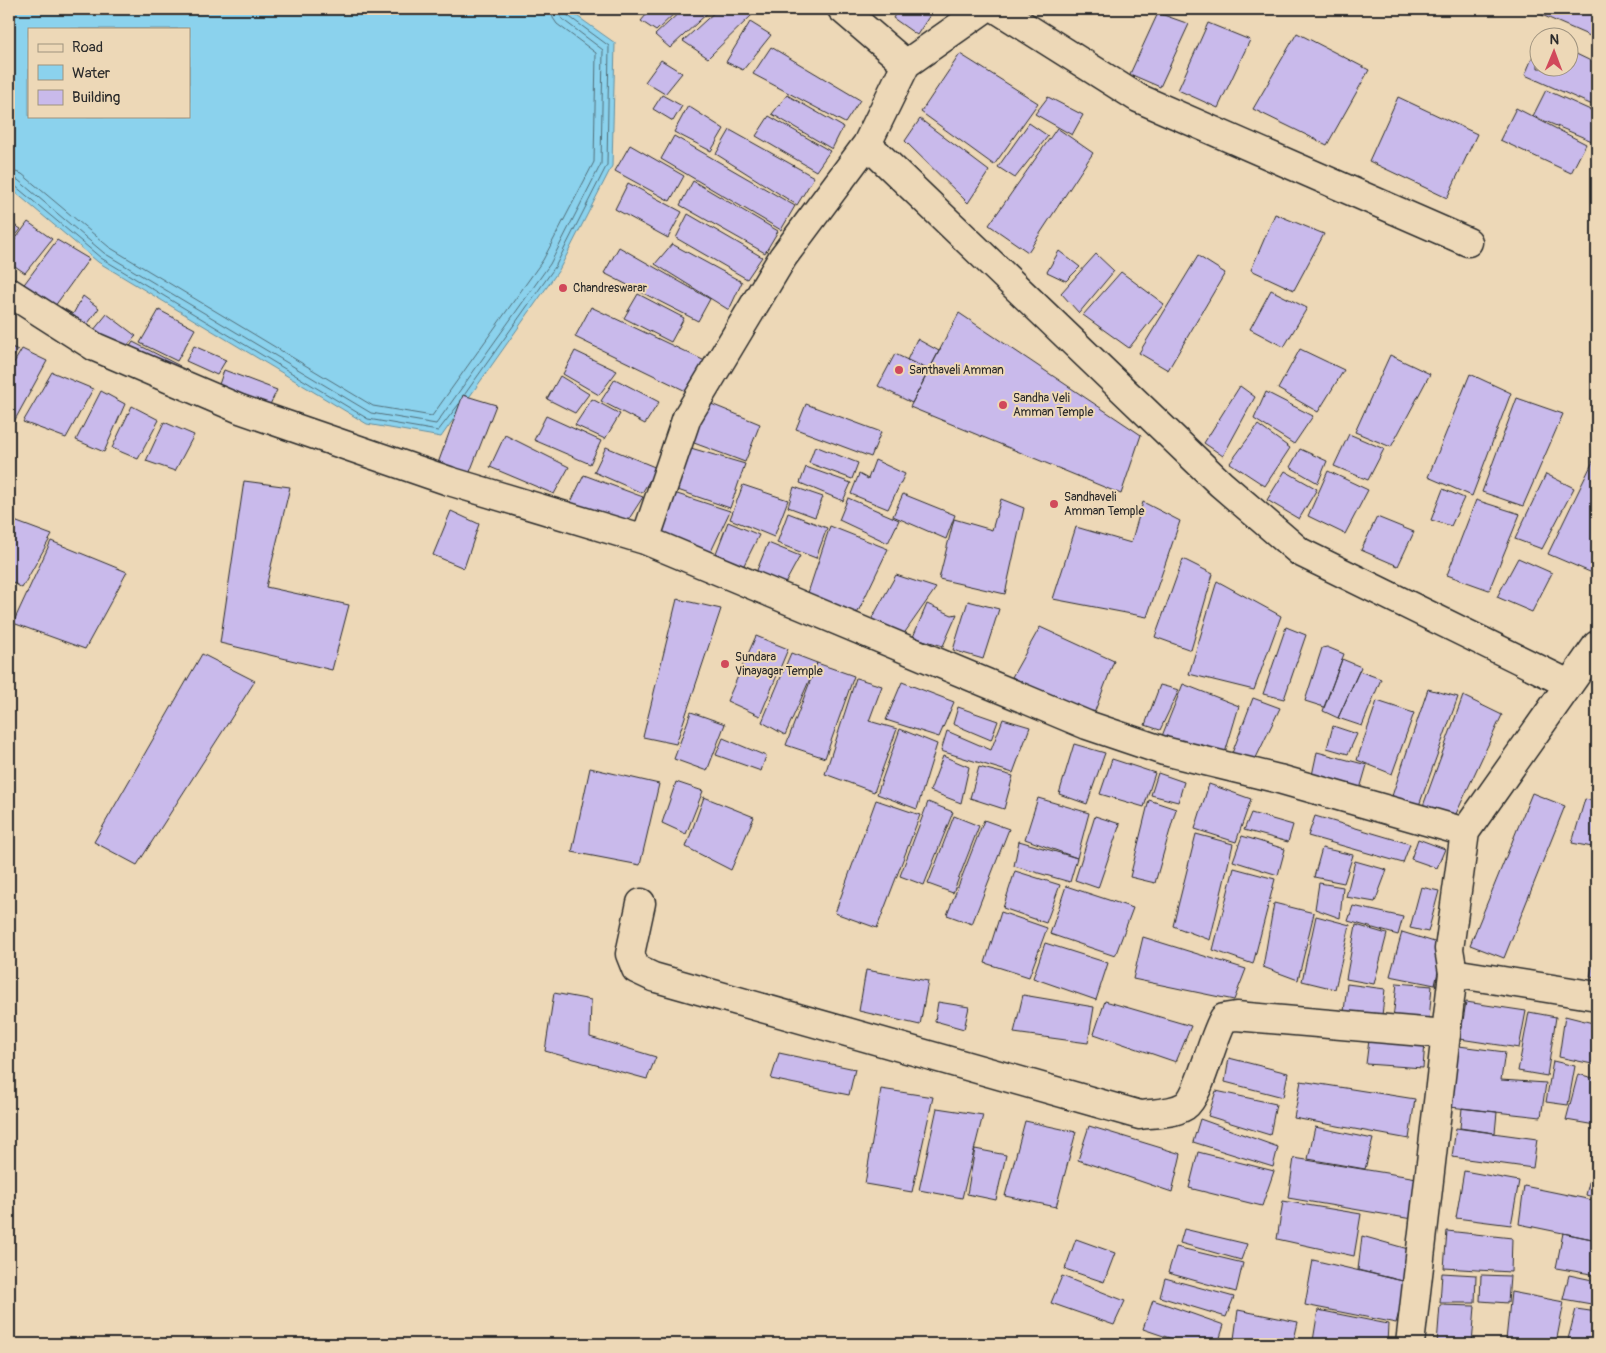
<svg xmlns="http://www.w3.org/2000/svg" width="1606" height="1353" font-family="Pangolin,sans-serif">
<rect width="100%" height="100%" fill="#edd8b7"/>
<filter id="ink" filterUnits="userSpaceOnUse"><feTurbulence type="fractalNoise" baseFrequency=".02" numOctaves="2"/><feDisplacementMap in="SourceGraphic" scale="10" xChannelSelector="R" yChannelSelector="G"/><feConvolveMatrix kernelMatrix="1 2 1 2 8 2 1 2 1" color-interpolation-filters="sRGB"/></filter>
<g filter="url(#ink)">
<path fill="#8bd2ed" stroke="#658f9f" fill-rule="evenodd" d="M 9,9 L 567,9 L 615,43 L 612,166 L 559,270 L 441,437 L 367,424 L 98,262 L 9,187 ZM 29,29 L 189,29 L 189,116 L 29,116 Z"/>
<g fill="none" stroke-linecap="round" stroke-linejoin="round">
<path stroke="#516e79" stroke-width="1" d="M 9,170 L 22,174 L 109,247 L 373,406 L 432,416 L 543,260 L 594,162 L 596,53 L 557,24 L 553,18 L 551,9
M 9,178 L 18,180 L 104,253 L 371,413 L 436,424 L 550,264 L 601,164 L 603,50 L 562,19 L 558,9
M 9,184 L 14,185 L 101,258 L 368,419 L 438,431 L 459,404
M 465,394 L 555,267 L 607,165 L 609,46 L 567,15 L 565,9"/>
</g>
<path fill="#c9baeb" stroke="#2b2b2b" d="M 651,9 L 679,9 L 656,31 L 641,21 Z
M 683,9 L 712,9 L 670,48 L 655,35 Z
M 718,9 L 751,9 L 755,12 L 708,58 L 683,41 Z
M 898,9 L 934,9 L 917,35 L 893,18 Z
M 1528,9 L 1597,9 L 1597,39 Z
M 1158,13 L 1189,24 L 1160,87 L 1130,74 Z
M 750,22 L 771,35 L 743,70 L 726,62 Z
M 1208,23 L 1250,40 L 1218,108 L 1178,90 Z
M 1297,33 L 1369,70 L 1327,145 L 1253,109 Z
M 1538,44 L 1538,68 L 1568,68 L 1568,50 L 1597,64 L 1597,107 L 1525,75 Z
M 771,47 L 860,100 L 845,123 L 753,74 Z
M 960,54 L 1038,103 L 994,165 L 921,112 Z
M 661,60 L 682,73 L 665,94 L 645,82 Z
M 1546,90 L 1597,113 L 1597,130 L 1592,141 L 1533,116 Z
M 662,95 L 682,106 L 673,121 L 653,109 Z
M 787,95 L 843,127 L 832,149 L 772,114 Z
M 1048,97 L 1083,115 L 1072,135 L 1035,114 Z
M 1398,97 L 1477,134 L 1447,198 L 1369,161 Z
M 688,106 L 724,129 L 711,151 L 674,132 Z
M 1516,108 L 1586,144 L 1571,173 L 1500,140 Z
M 769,116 L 830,151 L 816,171 L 756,136 Z
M 920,119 L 989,171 L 968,203 L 905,141 Z
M 1029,123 L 1048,136 L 1015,178 L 998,167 Z
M 1057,128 L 1093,153 L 1028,252 L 989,225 Z
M 730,130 L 814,177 L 797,205 L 716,154 Z
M 674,136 L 795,206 L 781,230 L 661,159 Z
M 630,145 L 684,176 L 670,201 L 615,171 Z
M 693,181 L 778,231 L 765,253 L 680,205 Z
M 628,183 L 682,212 L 668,238 L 615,209 Z
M 688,214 L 762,257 L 747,279 L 676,238 Z
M 1275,214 L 1324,234 L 1294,290 L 1251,270 Z
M 9,222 L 21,229 L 9,244 Z
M 28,222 L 52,239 L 25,273 L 9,262 L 9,248 Z
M 57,240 L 89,259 L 52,310 L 19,291 Z
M 672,244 L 742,282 L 729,310 L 655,264 Z
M 619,247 L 710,299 L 698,321 L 604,273 Z
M 1059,251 L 1080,267 L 1066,281 L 1047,272 Z
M 1096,254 L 1114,271 L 1079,313 L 1061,293 Z
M 1198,256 L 1225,273 L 1168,370 L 1139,353 Z
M 1121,272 L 1164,304 L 1129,348 L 1083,315 Z
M 1271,290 L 1307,308 L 1284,347 L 1250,329 Z
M 638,294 L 684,318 L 671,342 L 624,318 Z
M 83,296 L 99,308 L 76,340 L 52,321 L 61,307 L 73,314 Z
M 591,307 L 705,361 L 690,393 L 575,337 Z
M 159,310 L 195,329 L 177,361 L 140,343 Z
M 959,313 L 1141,435 L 1121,494 L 910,407 Z
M 107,314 L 136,336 L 111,363 L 84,342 Z
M 917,339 L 939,351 L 929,370 L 907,360 Z
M 133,342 L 180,366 L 167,386 L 119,363 Z
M 9,346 L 18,350 L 9,364 Z
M 194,346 L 226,360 L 217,375 L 186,361 Z
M 22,349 L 47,361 L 11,427 L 9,426 L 9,371 Z
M 1300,349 L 1344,370 L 1318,412 L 1278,389 Z
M 575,351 L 617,371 L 599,395 L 563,374 Z
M 895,354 L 929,370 L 912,403 L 878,386 Z
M 1390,355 L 1430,374 L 1391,447 L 1355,432 Z
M 224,370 L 277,390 L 265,415 L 215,396 Z
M 52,372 L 93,389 L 66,438 L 23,422 Z
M 1470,374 L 1511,393 L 1472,496 L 1428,477 Z
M 560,376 L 589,394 L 575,413 L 547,399 Z
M 615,379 L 659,402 L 645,424 L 601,401 Z
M 1240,386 L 1255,397 L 1223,456 L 1204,443 Z
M 101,391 L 125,404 L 104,452 L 76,440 Z
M 1266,392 L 1313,416 L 1294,444 L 1254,419 Z
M 463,395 L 496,405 L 468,477 L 437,466 Z
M 1517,398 L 1563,414 L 1523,506 L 1482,492 Z
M 592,399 L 620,414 L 605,439 L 575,425 Z
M 704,401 L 760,424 L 745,462 L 686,440 Z
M 806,404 L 881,432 L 871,457 L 796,429 Z
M 132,406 L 159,420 L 138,459 L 112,448 Z
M 546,416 L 601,441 L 590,464 L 534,440 Z
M 164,422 L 194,435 L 175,471 L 146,461 Z
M 1258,425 L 1290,448 L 1265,486 L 1230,463 Z
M 1349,434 L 1384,449 L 1368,480 L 1334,466 Z
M 505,435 L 569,467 L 554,494 L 490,467 Z
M 684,446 L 745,464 L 730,508 L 669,487 Z
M 815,446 L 858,463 L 852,479 L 809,463 Z
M 606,447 L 657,468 L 642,493 L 594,472 Z
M 1300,449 L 1327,461 L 1318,483 L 1290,467 Z
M 1597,453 L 1597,575 L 1548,554 Z
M 875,460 L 905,474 L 888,509 L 851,494 L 859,474 L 868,479 Z
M 806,467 L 851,483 L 843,501 L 800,483 Z
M 1285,471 L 1317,489 L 1299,519 L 1267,500 Z
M 1328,471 L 1368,490 L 1345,534 L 1308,516 Z
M 1546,474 L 1574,488 L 1542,549 L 1515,539 Z
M 584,475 L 643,497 L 625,525 L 569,506 Z
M 244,481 L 290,487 L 266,587 L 349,605 L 332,670 L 220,643 Z
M 743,485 L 788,500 L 774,537 L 730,519 Z
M 794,487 L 823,497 L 815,517 L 788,507 Z
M 1443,489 L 1464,498 L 1451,526 L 1431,520 Z
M 674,493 L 730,511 L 707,560 L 658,538 Z
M 903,494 L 955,515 L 946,539 L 893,516 Z
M 848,498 L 899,520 L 888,543 L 839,520 Z
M 1001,499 L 1024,508 L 1005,594 L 939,579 L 954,519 L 992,530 Z
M 1476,500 L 1520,514 L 1489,590 L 1447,575 Z
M 1143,502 L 1180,521 L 1147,617 L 1053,599 L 1076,527 L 1131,543 Z
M 451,511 L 479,524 L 464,568 L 433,555 Z
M 788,513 L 827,528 L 816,558 L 777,543 Z
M 1377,517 L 1414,532 L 1398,566 L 1361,550 Z
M 9,519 L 52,535 L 22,588 L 9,580 Z
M 728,522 L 759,535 L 739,575 L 713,561 Z
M 830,526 L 888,549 L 856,616 L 806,599 Z
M 51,541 L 127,572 L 85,649 L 13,623 Z
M 768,543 L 800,556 L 781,591 L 753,580 Z
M 1518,558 L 1552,573 L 1532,612 L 1497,597 Z
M 1183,559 L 1213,574 L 1191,650 L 1155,637 Z
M 896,575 L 936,588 L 903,635 L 871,620 Z
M 1217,581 L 1281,616 L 1254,690 L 1189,674 Z
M 677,599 L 721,609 L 676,744 L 643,737 Z
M 968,601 L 999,609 L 983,659 L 953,650 Z
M 927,604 L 952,615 L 957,614 L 943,646 L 913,637 Z
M 1040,627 L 1114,661 L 1093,716 L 1012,677 Z
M 1286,627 L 1306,635 L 1284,699 L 1263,694 Z
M 756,636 L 788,649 L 760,716 L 727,701 Z
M 1327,647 L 1344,654 L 1324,707 L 1305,701 L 1322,648 Z
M 791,653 L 817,663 L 785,735 L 762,722 Z
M 202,654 L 255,681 L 137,865 L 94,842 Z
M 1342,659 L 1361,667 L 1338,718 L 1323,711 Z
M 817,663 L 854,676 L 825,758 L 786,745 Z
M 1359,671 L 1381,679 L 1362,726 L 1338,718 Z
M 856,678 L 882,686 L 869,721 L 897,729 L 874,792 L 825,774 Z
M 902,682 L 954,702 L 939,737 L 886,720 Z
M 1183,684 L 1239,706 L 1225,753 L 1162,736 Z
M 1160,685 L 1179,690 L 1160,730 L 1145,725 Z
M 1428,689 L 1458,697 L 1417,811 L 1390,802 Z
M 1463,696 L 1502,715 L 1455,816 L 1423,806 Z
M 1253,698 L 1280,708 L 1254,762 L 1231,756 Z
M 1377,701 L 1414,713 L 1392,774 L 1357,760 Z
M 958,707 L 998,721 L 991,740 L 953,724 Z
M 691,712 L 725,724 L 707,771 L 674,759 Z
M 1003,719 L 1030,727 L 1013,773 L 941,751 L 947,731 L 991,750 Z
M 1333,726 L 1357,734 L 1348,754 L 1327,748 Z
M 900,729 L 937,744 L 917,809 L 877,794 Z
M 723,738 L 766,756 L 761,771 L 716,755 Z
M 1074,744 L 1105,753 L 1087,804 L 1059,794 Z
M 1317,752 L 1367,765 L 1358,796 L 1311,780 Z
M 943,756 L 969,767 L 961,803 L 930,791 Z
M 1112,759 L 1155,773 L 1144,807 L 1100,794 Z
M 979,767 L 1013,776 L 1004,809 L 970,798 Z
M 590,768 L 659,784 L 640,865 L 572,852 Z
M 1158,773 L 1184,782 L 1178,802 L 1151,795 Z
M 676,782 L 703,791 L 686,834 L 662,823 Z
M 1209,784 L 1251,799 L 1236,842 L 1195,829 Z
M 1532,793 L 1565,806 L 1504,958 L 1470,945 Z
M 704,797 L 754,817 L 731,870 L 686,847 Z
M 1038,798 L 1089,813 L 1077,858 L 1025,839 Z
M 1585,799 L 1597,802 L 1597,848 L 1572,843 Z
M 876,800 L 920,815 L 877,928 L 835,913 Z
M 1149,800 L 1176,809 L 1155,883 L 1130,877 Z
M 928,802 L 953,812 L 924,885 L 900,876 Z
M 1251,813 L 1293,825 L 1288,842 L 1244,830 Z
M 954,816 L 979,826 L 953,893 L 928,884 Z
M 1095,816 L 1120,824 L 1098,888 L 1075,880 Z
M 1315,816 L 1410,844 L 1403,863 L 1308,836 Z
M 984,820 L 1009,829 L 972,924 L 947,915 Z
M 1196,834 L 1233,844 L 1210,940 L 1173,926 Z
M 1242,836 L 1285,849 L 1278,875 L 1233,861 Z
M 1418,839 L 1445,849 L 1437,868 L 1411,859 Z
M 1019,841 L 1077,858 L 1070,882 L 1014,866 Z
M 1322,848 L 1353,855 L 1344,883 L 1314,877 Z
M 1355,861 L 1387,870 L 1375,902 L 1346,897 Z
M 1234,868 L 1275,879 L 1253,964 L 1213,950 Z
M 1015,871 L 1060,885 L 1046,923 L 1003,908 Z
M 1319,883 L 1343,887 L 1340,918 L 1315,909 Z
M 1066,886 L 1133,908 L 1115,956 L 1050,934 Z
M 1421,887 L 1439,891 L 1428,932 L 1410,928 Z
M 1274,903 L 1314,913 L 1298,980 L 1263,967 Z
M 1353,906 L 1403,917 L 1398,935 L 1348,921 Z
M 1001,912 L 1047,928 L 1029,977 L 985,963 Z
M 1316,916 L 1350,925 L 1335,989 L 1302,981 Z
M 1356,925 L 1387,934 L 1374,984 L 1346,979 Z
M 1402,932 L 1444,945 L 1435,985 L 1390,976 Z
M 1143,937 L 1246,969 L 1234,1000 L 1133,979 Z
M 1597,942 L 1597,978 L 1590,977 Z
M 1045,943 L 1108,963 L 1096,1000 L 1033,978 Z
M 866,970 L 928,981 L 920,1025 L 859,1011 Z
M 1397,983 L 1432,986 L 1429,1020 L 1393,1019 Z
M 1347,984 L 1385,989 L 1381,1024 L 1343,1021 Z
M 554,993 L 591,1000 L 590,1037 L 656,1057 L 647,1079 L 545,1051 Z
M 1023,995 L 1094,1007 L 1088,1043 L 1014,1033 Z
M 1105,1001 L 1191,1026 L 1176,1062 L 1094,1034 Z
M 938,1002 L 969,1007 L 964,1029 L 935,1021 Z
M 1466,1002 L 1526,1011 L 1519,1048 L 1460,1039 Z
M 1529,1012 L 1556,1017 L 1547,1076 L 1518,1071 Z
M 1565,1016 L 1597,1024 L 1597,1065 L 1559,1057 Z
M 1369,1040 L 1425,1042 L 1423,1068 L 1366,1064 Z
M 1459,1046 L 1505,1052 L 1501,1080 L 1546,1083 L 1541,1117 L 1450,1107 Z
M 779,1053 L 855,1069 L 849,1095 L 771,1079 Z
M 1229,1058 L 1288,1073 L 1283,1097 L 1225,1082 Z
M 1553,1061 L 1575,1066 L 1568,1105 L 1546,1102 Z
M 1578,1074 L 1597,1079 L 1597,1114 L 1595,1125 L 1566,1120 Z
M 1301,1081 L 1415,1099 L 1409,1139 L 1294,1118 Z
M 881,1089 L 933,1097 L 912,1192 L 865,1184 Z
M 1216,1091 L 1276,1104 L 1270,1135 L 1208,1116 Z
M 937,1108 L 983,1115 L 962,1198 L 919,1190 Z
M 1462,1108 L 1497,1112 L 1495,1133 L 1460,1128 Z
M 1200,1119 L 1278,1147 L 1273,1167 L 1193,1142 Z
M 1025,1121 L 1076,1132 L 1056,1207 L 1005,1196 Z
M 1089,1126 L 1181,1154 L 1172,1192 L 1078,1160 Z
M 1315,1127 L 1373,1139 L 1365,1169 L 1308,1159 Z
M 1456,1128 L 1537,1139 L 1533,1168 L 1452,1157 Z
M 975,1149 L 1006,1155 L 996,1200 L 967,1194 Z
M 1198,1152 L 1274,1171 L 1262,1206 L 1189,1188 Z
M 1294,1158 L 1417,1178 L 1412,1219 L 1288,1198 Z
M 1594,1162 L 1597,1162 L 1597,1198 L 1586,1195 Z
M 1464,1171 L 1519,1181 L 1511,1225 L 1456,1218 Z
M 1524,1186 L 1597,1201 L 1597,1240 L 1519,1224 Z
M 1283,1201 L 1361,1214 L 1354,1256 L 1277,1239 Z
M 1184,1229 L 1247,1244 L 1241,1260 L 1180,1243 Z
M 1447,1231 L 1512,1238 L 1511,1272 L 1444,1268 Z
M 1563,1233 L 1597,1240 L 1597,1275 L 1556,1268 Z
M 1362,1236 L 1408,1249 L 1407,1282 L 1358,1270 Z
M 1076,1239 L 1115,1253 L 1104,1282 L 1065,1269 Z
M 1176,1247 L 1243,1263 L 1236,1292 L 1168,1273 Z
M 1313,1260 L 1407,1282 L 1396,1323 L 1305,1305 Z
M 1442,1273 L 1476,1275 L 1475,1303 L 1440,1303 Z
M 1481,1275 L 1510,1276 L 1508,1303 L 1480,1301 Z
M 1569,1275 L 1597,1281 L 1597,1305 L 1563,1299 Z
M 1062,1276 L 1125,1301 L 1114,1325 L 1051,1303 Z
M 1165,1278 L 1234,1297 L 1226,1317 L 1160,1297 Z
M 1511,1292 L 1564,1302 L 1556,1343 L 1506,1340 Z
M 1153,1300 L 1224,1325 L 1218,1344 L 1187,1344 L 1143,1329 Z
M 1440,1305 L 1475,1306 L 1472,1344 L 1437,1344 Z
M 1576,1309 L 1597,1312 L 1597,1344 L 1568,1339 Z
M 1238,1310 L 1298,1322 L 1293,1344 L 1259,1344 L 1234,1339 Z
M 1318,1310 L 1388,1324 L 1387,1344 L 1334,1344 L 1313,1341 Z
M 1300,1339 L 1324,1344 L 1299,1344 Z
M 1109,1340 L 1109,1344 L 1085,1344 L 1084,1342 Z"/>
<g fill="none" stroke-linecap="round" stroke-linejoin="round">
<g stroke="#2b2b2b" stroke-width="31">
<path id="street" d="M 842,9 L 906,64 L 867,144 L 1221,484 L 1300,552 L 1569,684
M 997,9 L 1138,98 L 1468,242
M 906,64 L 984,9
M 9,292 L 95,347 L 240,409 L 449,481 L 645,540 L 1087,725 L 1164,751 L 1279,779 L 1465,832
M 645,540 L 687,417 L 783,257 L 867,144
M 641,903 L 630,954 L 636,969 L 653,977 L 1140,1115 C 1154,1113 1172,1114 1185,1106 C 1200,1096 1212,1037 1224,1018 L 1236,1016 L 1446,1034
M 1453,973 L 1597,996"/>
</g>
<g stroke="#2b2b2b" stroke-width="31">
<path id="secondary" d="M 1410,1344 L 1453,973 L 1449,949 L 1465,832 L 1597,645"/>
</g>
<use href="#street" stroke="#edd8b7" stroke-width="28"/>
<use href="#secondary" stroke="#edd8b7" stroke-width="28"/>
</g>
</g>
<g fill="#d1495b" stroke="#edd8b7" stroke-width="2">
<circle cx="563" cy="288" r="5"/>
<circle cx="899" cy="370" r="5"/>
<circle cx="1003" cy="405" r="5"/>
<circle cx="1054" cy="504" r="5"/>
<circle cx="725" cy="664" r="5"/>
</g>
<g text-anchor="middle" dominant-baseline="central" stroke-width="4" stroke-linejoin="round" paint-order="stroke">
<g font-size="12" fill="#2b2b2b" stroke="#edd8b7" text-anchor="start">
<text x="573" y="288">Chandreswarar</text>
<text x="909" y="370">Santhaveli Amman</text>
<text x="1013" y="398">Sandha Veli<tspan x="1013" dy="14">Amman Temple</tspan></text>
<text x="1064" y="497">Sandhaveli<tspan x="1064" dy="14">Amman Temple</tspan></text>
<text x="735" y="657">Sundara<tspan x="735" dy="14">Vinayagar Temple</tspan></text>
</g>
</g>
<rect width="1606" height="1353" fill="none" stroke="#edd8b7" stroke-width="30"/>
<rect x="15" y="15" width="1576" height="1323" fill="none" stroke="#2b2b2b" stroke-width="2" filter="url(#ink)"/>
<rect x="28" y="28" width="162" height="90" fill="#edd8b7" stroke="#9f937f"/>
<rect x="38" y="44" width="25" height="8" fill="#edd8b7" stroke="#9f937f"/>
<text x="72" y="52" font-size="15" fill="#2b2b2b">Road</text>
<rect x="38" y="65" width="25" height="15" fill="#8bd2ed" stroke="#9f937f"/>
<text x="72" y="78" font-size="15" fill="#2b2b2b">Water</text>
<rect x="38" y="90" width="25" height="15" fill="#c9baeb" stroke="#9f937f"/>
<text x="72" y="102" font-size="15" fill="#2b2b2b">Building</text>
<g transform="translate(1554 52) rotate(1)"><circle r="24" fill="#edd8b7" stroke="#9f937f"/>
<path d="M0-4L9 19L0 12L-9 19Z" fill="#d1495b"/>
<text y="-8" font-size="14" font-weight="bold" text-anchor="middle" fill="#2b2b2b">N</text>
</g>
</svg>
